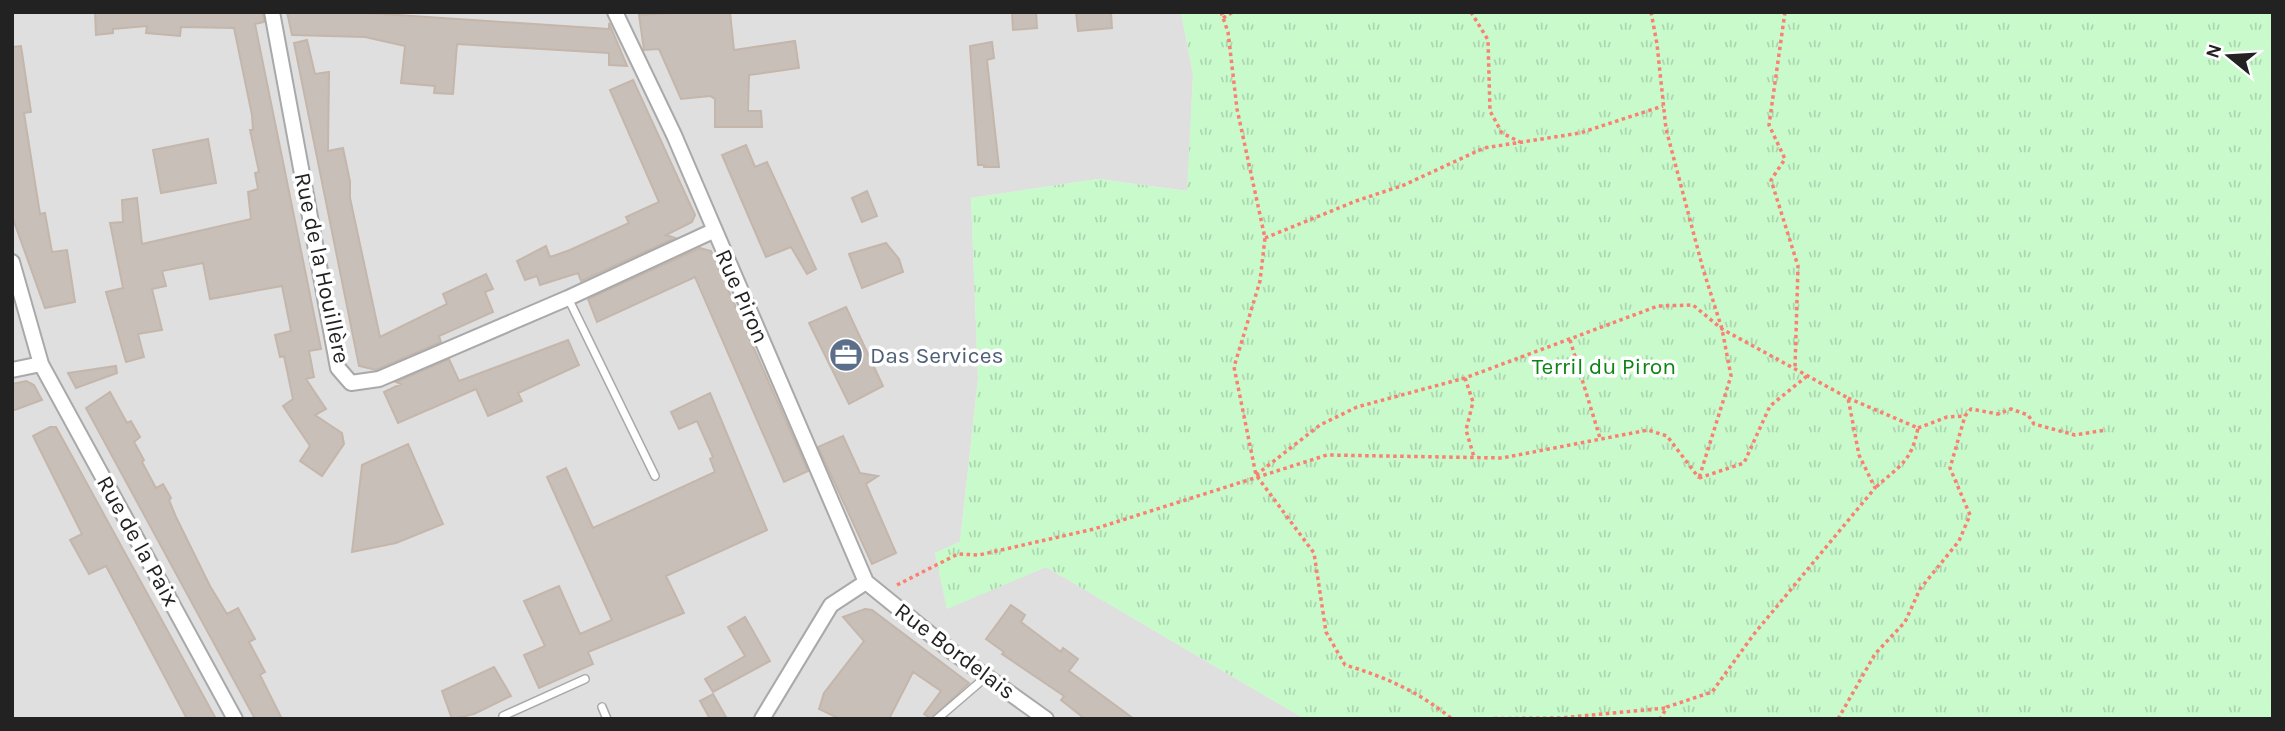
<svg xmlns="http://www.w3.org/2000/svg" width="2285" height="731" font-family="Karla,sans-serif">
<defs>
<pattern id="park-tufts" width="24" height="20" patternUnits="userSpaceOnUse" patternTransform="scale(1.75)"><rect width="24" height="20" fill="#c8facc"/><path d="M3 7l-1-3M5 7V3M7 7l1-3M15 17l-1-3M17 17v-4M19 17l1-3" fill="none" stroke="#acd6af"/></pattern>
</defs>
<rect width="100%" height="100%" fill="#f2efe9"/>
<path fill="#e0dfdf" d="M 12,12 L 1181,12 L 1193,74 L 1188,191 L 1098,179 L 971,198 L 978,379 L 960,542 L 935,553 L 947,608 L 1046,567 L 1305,719 L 12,719 Z"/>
<path fill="url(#park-tufts)" d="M 1181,12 L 2273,12 L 2273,719 L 1305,719 L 1046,567 L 947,609 L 935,553 L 960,542 L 978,379 L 971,198 L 1098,179 L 1187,191 L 1193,74 Z"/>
<path fill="#c7bfb8" stroke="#c4b6ab" stroke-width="2" d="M 95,12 L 263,12 L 264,22 L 255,24 L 321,349 L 309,351 L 314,377 L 306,379 L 326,409 L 315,415 L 342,433 L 344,444 L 322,476 L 300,461 L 310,446 L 283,406 L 293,399 L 284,356 L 280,357 L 275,335 L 291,331 L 282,286 L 210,299 L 203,263 L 162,271 L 166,286 L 152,289 L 162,330 L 138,334 L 144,357 L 126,362 L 106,292 L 123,288 L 110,223 L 123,222 L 122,200 L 137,198 L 142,244 L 251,219 L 248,192 L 258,189 L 255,173 L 259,172 L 250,130 L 253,130 L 252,115 L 234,28 L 181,27 L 180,36 L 146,33 L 147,26 L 113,29 L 113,33 L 96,35 Z
M 287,12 L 368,13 L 609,29 L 609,23 L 627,66 L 609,65 L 609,53 L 457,44 L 453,94 L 434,93 L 435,86 L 401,83 L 405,46 L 365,37 L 292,35 Z
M 688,12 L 730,12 L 734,50 L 795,41 L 799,68 L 749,75 L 748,111 L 761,111 L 762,127 L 715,127 L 715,99 L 710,96 L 681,99 L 659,49 L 644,50 L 639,15 Z
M 1012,12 L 1036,12 L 1037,28 L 1013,30 Z
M 1076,12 L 1111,12 L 1112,28 L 1078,31 Z
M 307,40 L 315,74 L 329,72 L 328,151 L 343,148 L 350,181 L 350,198 L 380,337 L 447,304 L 443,294 L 486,274 L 493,289 L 485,292 L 493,312 L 439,336 L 441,342 L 376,370 L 359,366 L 294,43 Z
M 992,42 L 994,58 L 987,60 L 999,167 L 984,167 L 984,165 L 978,165 L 970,46 Z
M 21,46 L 31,112 L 24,113 L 40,214 L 45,213 L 52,252 L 67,250 L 75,302 L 45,308 L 12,216 L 12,47 Z
M 633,80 L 695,215 L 692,222 L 666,235 L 675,238 L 581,281 L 578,273 L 540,285 L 537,276 L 525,280 L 517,261 L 546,246 L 550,257 L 570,250 L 629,223 L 626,217 L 659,202 L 610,90 Z
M 208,139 L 216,183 L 161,193 L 153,150 Z
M 746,145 L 755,167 L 767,162 L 816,269 L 807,274 L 791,247 L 766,257 L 722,155 Z
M 867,191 L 877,216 L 862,222 L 852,198 Z
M 886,243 L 899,259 L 903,272 L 862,288 L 849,254 Z
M 700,248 L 711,251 L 808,471 L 784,482 L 695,277 L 597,322 L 588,299 Z
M 846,307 L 883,386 L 849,404 L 809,323 Z
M 568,340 L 579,365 L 518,393 L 522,401 L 488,416 L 476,389 L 398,423 L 384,392 L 401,384 L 396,382 L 449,359 L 459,381 Z
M 116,366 L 117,373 L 76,388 L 68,373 Z
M 26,381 L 34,385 L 42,400 L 15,410 L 12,408 L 12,384 Z
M 110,392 L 127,423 L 131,421 L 140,437 L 134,442 L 144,460 L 142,462 L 156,488 L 163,484 L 171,498 L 169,500 L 176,517 L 210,586 L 227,614 L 238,608 L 255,639 L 249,642 L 265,672 L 260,675 L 282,719 L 255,719 L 86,408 Z
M 710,393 L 767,530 L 666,576 L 684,613 L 588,652 L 593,664 L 539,688 L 524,655 L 545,646 L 524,601 L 559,586 L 580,634 L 612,620 L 547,477 L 566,468 L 593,528 L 715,472 L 710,459 L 713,457 L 697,421 L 679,429 L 671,412 Z
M 50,427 L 56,427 L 216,719 L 187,719 L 106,566 L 89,574 L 70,540 L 82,534 L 33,436 Z
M 843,436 L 860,473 L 878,476 L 866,484 L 896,553 L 872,564 L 818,447 Z
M 408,444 L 443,524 L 396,543 L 352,552 L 362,465 Z
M 1011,605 L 1025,615 L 1021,622 L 1061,652 L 1063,648 L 1078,659 L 1069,671 L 1134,719 L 1085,719 L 1061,700 L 1064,696 L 1002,654 L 1004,652 L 986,639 Z
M 865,609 L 872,610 L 969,683 L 931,719 L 924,714 L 941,691 L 913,672 L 889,719 L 840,719 L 819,709 L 824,693 L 864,641 L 843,617 Z
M 745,617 L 770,661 L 713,692 L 705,679 L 745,656 L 728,627 Z
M 494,667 L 511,696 L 474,714 L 452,719 L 442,691 Z
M 713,694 L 727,719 L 710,719 L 700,701 Z"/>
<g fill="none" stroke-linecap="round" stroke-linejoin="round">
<g stroke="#a9a9a9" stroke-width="10">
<path id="lane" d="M 568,298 L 655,476
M 602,707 L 607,719
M 504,719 L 503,716 L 585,679
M 937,719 L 987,676"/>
</g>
<g stroke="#a9a9a9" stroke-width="18">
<path id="street" d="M 272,12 L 338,368 L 351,383 L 379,379 L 568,298 L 713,231
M 615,12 L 674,135 L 866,582 L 951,651 L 1046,719
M 12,262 L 41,364 L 235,719
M 12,370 L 41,364
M 762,719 L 831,605 L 866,582"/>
</g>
<path stroke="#fa8072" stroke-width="3.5" stroke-dasharray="3.5 3.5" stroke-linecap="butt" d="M 1221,12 L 1228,32 L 1237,109 L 1265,238 L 1260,281 L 1234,367 L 1256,475 L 1314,553 L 1326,632 L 1345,665 C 1386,677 1419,692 1452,719
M 1471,12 L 1488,40 L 1490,111 L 1502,133 L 1520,142
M 1651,12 L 1657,44 L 1666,129 L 1703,269 L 1722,329 L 1731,376 L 1699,478
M 1785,12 L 1769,125 L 1785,159 L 1771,180 L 1798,266 L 1795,368
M 1223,18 L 1233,12
M 1265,238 L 1356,201 L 1404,185 L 1484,148 L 1580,133 L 1663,106
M 1570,340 L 1600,438
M 1465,378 L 1473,402 L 1466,430 L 1474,457
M 1848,398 L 1918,428 C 1911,463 1900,465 1875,488
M 1918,428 L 1947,417 L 1965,416
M 1256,475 L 1320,425 L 1357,407 L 1465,378 L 1658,306 L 1693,305 L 1722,329 L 1848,398 L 1859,455 L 1875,488 L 1754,634 L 1712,692 L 1667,707 L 1660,719
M 1699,478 L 1744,463 L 1770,406 L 1807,376
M 897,585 L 958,554 L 979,555 L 1094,529 L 1327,455 L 1502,458 L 1648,430 L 1667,436 L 1699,478
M 1452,719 L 1560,718 L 1666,708
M 1838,719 L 1875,654 L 1905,622 L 1920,589 L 1959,541 L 1970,515 L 1950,468 L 1965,416 L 1971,409 L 1998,414 L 2011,409 L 2028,415 L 2034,424 L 2075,435 L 2106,430"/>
<use href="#lane" stroke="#fff" stroke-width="7"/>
<use href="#street" stroke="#fff" stroke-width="14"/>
</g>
<defs>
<g id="office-disc" transform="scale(1.75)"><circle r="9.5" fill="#5c6f8a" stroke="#fff"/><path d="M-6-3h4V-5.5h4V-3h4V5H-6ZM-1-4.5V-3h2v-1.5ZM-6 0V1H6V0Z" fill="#fff"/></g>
</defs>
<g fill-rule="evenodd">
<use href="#office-disc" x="846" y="355"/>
</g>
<g text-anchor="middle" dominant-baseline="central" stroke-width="7" stroke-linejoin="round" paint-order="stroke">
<g font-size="23" fill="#222" stroke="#fff">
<text transform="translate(322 268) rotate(78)">Rue de la Houillère</text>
<text transform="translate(742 296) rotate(66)">Rue Piron</text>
<text transform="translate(138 541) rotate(61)">Rue de la Paix</text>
<text transform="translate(955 651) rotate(37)">Rue Bordelais</text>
</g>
<g font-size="23" fill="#4e5e75" stroke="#fff" text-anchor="start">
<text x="870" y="355">Das Services</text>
</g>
<g font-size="23" fill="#0c8416" stroke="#fff">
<text x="1604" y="366">Terril du Piron</text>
</g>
</g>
<rect width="2285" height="731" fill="none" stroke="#222222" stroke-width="28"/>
<g transform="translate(2229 56) rotate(288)" stroke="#ffffff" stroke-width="5" paint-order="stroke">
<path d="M0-5L12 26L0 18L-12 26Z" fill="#222222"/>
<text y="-10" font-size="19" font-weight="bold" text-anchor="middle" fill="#222222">N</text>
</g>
</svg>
